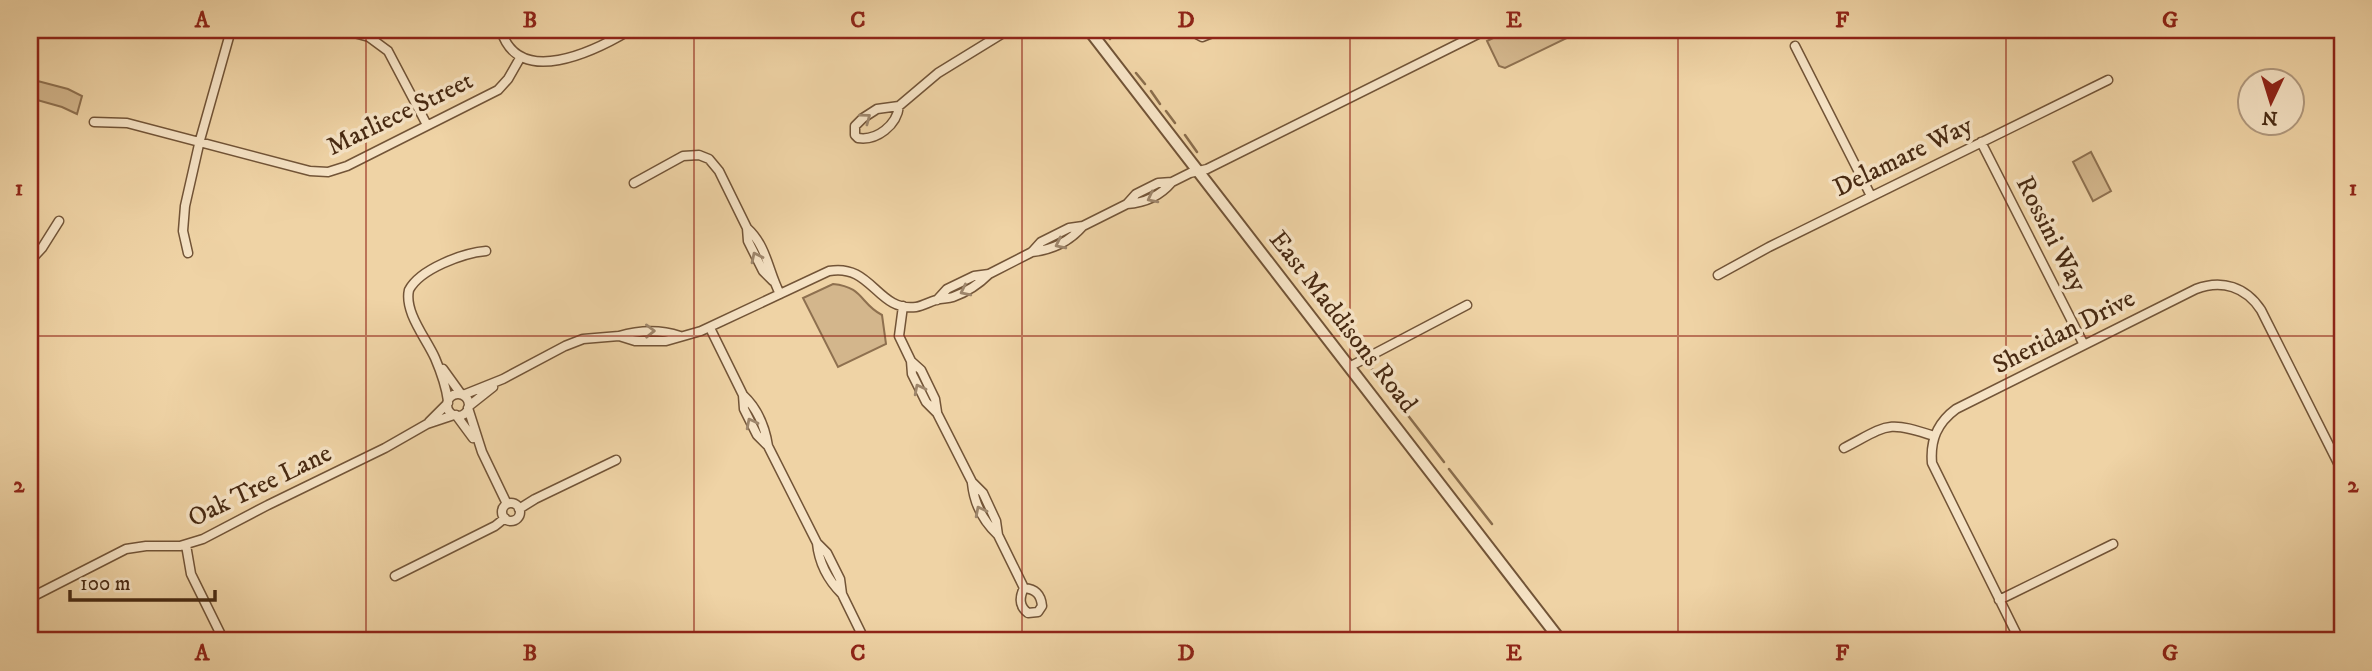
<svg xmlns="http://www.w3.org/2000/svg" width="2372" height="671" font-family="'IM FELL DW Pica',serif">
<rect width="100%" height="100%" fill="#efd3a5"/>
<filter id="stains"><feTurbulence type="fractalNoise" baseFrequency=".00286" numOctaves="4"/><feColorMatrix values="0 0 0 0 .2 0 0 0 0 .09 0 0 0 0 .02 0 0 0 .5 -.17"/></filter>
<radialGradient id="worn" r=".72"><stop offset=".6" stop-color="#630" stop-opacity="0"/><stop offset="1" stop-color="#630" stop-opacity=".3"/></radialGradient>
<path fill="#d3b68c" stroke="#8e704f" stroke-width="2" d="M 1509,30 L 1579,30 L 1579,32 L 1505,68 L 1499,66 L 1487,41 Z
M 30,79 L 68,89 L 82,96 L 77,114 L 62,107 L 30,98 Z
M 2091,152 L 2111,191 L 2093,201 L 2073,162 Z
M 833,284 C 864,287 860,304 882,315 L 886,344 L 838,367 L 803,298 Z"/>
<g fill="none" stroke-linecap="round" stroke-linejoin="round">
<path stroke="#8a6d4c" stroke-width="2.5" d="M 1103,30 L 1110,39
M 1136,73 L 1145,84
M 1151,91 L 1160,104
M 1166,111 L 1175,123
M 1185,135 L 1197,152
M 1300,281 L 1315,296
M 1320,302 L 1361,354
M 1366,361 L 1385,386
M 1389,392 L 1395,400
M 1403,409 L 1444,462
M 1449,469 L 1492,524"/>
<g stroke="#725437" stroke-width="11">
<path id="minor" d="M 343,30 L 369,37 L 388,51 L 427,125
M 501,30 C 518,89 595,51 630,30
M 1189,30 L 1202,37 L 1220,30
M 1795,46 L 1871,196
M 899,106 C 897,125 877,141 858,138 L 855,135 L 855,126 L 863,118 L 877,109 L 899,106 L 938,73 L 1008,30
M 94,122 L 127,123 L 310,171 L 328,172 L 347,166 L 498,90 L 508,79 L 520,58
M 1981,142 L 2084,345
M 634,183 L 683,156 L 699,155 L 709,159 L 719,171 L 747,228 L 748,241 L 763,271 L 773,281
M 1127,204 C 1146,203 1160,196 1172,182
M 747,228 C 767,246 768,271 780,294
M 1032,252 C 1052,250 1070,241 1083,226
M 188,253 L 183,231 L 185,206 L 200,140 L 231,30
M 30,261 L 42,248 L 59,221
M 1718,275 L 1769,247 L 2108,80
M 937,300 L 947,289 L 974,276 L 989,274 L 1032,252 L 1041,242 L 1069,228 L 1083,226 L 1127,204 L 1136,194 L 1158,183 L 1172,182 L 1190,173 L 1207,169 L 1486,30
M 903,306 L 899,336 L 911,361 L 921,370 L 935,399 L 937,412
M 710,328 L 743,395 L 744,409 L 757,435 L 768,446
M 619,336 C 640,330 659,329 680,336
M 911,361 L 912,374 L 926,402 L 937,413 L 972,482 L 983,493 L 996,521 L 998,535 L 1024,588 C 1019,598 1019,606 1028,613 L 1038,612 L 1042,606 C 1041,595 1036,589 1024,588
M 1349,367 L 1467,305
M 443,369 L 461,394
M447 405a11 11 0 1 1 22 0a11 11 0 1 1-22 0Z
M 463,395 L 503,379 L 565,346 L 583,339 L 619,336 L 635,341 L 666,341 L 701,331 L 829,271 C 872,263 877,312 916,307 C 923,306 929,302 936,300 C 942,298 947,299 953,297 C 967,292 979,284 989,274
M 743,395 C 758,409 765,427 768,446 L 817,543 L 827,553 L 840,579 L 842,594 L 865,641
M 448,401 C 446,386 441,372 435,358 C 426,338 404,312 409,290 C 420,269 463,253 486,251
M 469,406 L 493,387
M 468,408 L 482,452 L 507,504
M 456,415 L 473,438
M 429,422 L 448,403
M 1844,448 C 1888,425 1886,420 1934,436
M 972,483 C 974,503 983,521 998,535
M502 512a9 9 0 1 1 18 0a9 9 0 1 1-18 0Z
M 519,509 L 535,499 L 616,460
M 817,543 C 819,563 828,580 842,594
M 186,545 L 191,574 L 224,641
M 395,576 L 495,526 L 505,518
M 30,598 L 126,549 L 146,546 L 180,546 L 203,539 L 268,505 L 385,448 L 427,424 L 454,415
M 1999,600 L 2113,544
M 2020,641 L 1932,463 C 1930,440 1937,423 1956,409 L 2196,289 C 2222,279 2246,287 2261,310 L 2342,471"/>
</g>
<g stroke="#725437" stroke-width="14">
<path id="tertiary" d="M 1089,30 L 1561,641"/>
</g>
<use href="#minor" stroke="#f5e2c4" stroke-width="8"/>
<use href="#tertiary" stroke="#f5e2c4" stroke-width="10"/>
</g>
<defs><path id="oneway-chevron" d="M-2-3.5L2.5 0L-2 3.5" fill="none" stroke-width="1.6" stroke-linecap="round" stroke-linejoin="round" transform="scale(1.75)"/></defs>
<g stroke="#9e866b">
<use href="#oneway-chevron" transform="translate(866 118) rotate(-37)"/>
<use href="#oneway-chevron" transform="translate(1152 198) rotate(153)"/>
<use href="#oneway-chevron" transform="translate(1060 244) rotate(154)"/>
<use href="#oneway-chevron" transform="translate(756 257) rotate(-116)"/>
<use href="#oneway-chevron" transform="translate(965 291) rotate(154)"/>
<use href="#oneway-chevron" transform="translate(650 331) rotate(-1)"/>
<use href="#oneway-chevron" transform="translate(919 389) rotate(-117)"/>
<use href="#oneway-chevron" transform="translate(751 423) rotate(-117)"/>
<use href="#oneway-chevron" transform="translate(980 511) rotate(-117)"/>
</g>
<path fill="none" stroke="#8f2418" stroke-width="2" stroke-opacity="0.55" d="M 366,30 L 366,641M 694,30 L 694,641M 1022,30 L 1022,641M 1350,30 L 1350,641M 1678,30 L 1678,641M 2006,30 L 2006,641M 30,336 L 2342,336"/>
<g text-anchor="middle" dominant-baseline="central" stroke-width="7" stroke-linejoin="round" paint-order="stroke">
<g font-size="26" fill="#482a12" stroke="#f5e2c4">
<text transform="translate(400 114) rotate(-26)">Marliece Street</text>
<text transform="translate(1903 157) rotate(-26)">Delamare Way</text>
<text transform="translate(2051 234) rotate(63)">Rossini Way</text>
<text transform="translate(1343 322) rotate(52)">East Maddisons Road</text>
<text transform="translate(2064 332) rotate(-27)">Sheridan Drive</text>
<text transform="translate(260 486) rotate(-26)">Oak Tree Lane</text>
</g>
</g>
<rect width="2372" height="671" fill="none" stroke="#efd3a5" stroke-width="77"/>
<g transform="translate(2271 102) rotate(184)"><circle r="33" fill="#f5e2c4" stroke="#b0987d" stroke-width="2"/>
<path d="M0-5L12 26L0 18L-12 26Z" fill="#8f2418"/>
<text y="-10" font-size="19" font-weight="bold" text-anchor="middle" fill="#482a12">N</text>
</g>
<path d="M70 590v10h145v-10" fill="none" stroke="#482a12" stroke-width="3.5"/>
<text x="80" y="590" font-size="21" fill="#482a12" stroke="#f5e2c4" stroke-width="5" paint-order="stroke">100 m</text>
<rect x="38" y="38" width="2296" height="594" fill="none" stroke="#8f2418" stroke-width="2.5"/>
<g font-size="23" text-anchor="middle" font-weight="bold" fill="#8f2418">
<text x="202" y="27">A</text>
<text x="530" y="27">B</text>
<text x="858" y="27">C</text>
<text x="1186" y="27">D</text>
<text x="1514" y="27">E</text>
<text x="1842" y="27">F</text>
<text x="2170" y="27">G</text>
<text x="19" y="195">1</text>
<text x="2353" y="195">1</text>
<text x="19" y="492">2</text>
<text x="2353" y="492">2</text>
<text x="202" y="660">A</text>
<text x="530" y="660">B</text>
<text x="858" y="660">C</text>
<text x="1186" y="660">D</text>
<text x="1514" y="660">E</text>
<text x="1842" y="660">F</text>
<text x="2170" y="660">G</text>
</g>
<rect width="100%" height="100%" filter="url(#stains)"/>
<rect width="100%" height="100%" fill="url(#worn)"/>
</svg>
